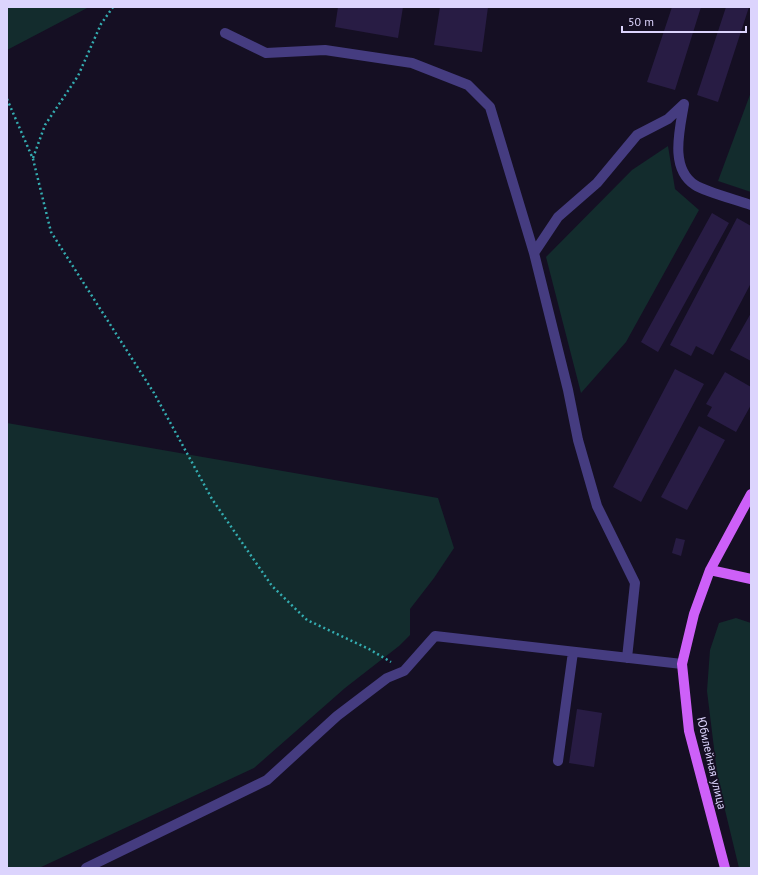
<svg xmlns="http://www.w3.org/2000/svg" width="758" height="875" font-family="'PT Sans',sans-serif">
<rect width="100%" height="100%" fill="#150f23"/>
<path fill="#132c2d" d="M 7,7 L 89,7 L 7,50 Z
M 751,92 L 751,192 L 718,181 Z
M 668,146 L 675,189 L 699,210 L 626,342 L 581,393 L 546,257 L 632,170 Z
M 7,423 L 438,498 L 454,548 L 434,578 L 410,609 L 410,635 L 399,646 L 345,688 L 254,768 L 39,868 L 7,868 Z
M 736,618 L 751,623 L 751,868 L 739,868 L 718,781 L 707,691 L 710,650 L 719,623 Z"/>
<path fill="#281c44" d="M 338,7 L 403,7 L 398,38 L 335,27 Z
M 440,7 L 488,7 L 482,52 L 434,45 Z
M 672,7 L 701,7 L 675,90 L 647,82 Z
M 726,7 L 749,7 L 718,102 L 697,95 Z
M 712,213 L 729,223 L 658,352 L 641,342 Z
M 737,218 L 751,226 L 751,283 L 713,355 L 696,346 L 691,356 L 670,345 Z
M 751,313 L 751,361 L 730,350 Z
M 675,369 L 704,384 L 641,502 L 613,487 Z
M 725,372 L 751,387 L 751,405 L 736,432 L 707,416 L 712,407 L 706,404 Z
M 699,426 L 725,440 L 687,510 L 661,497 Z
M 676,538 L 685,540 L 681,556 L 672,553 Z
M 577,709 L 602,713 L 594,767 L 569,763 Z"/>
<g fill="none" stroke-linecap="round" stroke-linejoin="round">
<path stroke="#34adb1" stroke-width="2.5" stroke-dasharray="2 3" stroke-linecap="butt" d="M 7,99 L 33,159 L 51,232 L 154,393 L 212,499 L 272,586 L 307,620 L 369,649 L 391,662
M 33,158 L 45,125 L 78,76 L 101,24 L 113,7"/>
<path stroke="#453c80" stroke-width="10" d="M 225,33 L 266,53 L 325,50 L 412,63 L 468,85 L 490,107 L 534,253
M 684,104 C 680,129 669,168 695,185 C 706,192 737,200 751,205
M 627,658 L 635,583 L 597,506 L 578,440 L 568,390 L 534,253 L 558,217 L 597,183 L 637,135 L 668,119 L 684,104
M 558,761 L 573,652
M 86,868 L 267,780 L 337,716 L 387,678 L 404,671 L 435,636 L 682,664"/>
<path stroke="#cd60f8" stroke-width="10" d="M 710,570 L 751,579
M 725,868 L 689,731 L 682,664 L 694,614 L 710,570 L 751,494"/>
</g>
<g text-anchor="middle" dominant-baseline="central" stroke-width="3.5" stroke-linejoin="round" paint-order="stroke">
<g font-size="12" fill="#dcd4fd" stroke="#150f23">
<text transform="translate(712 763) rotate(77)">Юбилейная улица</text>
</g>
</g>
<rect width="758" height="875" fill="none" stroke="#dcd4fd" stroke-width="16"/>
<path d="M622 26v6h124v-6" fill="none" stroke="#dcd4fd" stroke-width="2"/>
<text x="628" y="26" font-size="12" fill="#dcd4fd" stroke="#150f23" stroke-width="3" paint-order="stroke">50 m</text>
</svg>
